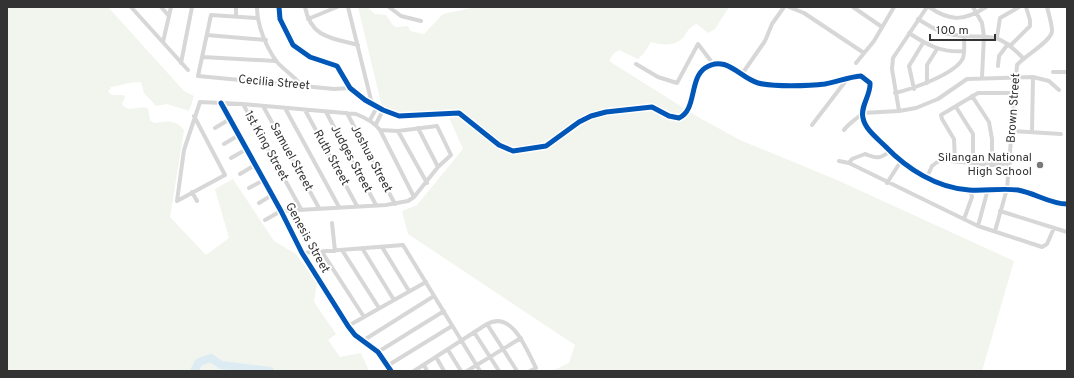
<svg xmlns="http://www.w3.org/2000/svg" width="1074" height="378" font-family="Overpass,sans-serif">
<rect width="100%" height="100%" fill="#fff"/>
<path fill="#f1f5ed" d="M 7,7 L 108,7 L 184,91 L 194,96 L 189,111 L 167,104 L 156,106 L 144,93 L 141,82 C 129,82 123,85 111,87 L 108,92 L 112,95 L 123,95 L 125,97 L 122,104 C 128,114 139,105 148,108 L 150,120 L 154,123 C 167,121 175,119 184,130 L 170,217 L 206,255 L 229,238 L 215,189 L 233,179 L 274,241 L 296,254 L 317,283 L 314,302 L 336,334 L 328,340 L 340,357 L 361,353 L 369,371 L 7,371 Z
M 358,7 L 367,7 L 375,14 L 386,15 L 392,24 L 396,27 L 408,26 L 410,31 L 424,34 L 443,14 L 477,7 L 729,7 L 715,29 L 708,33 L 697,24 C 685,28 688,36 679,41 C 672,46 659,45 651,42 L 644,53 L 638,59 L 619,50 L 613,54 L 609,61 L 698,117 L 740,140 L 837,180 L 1014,261 L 982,371 L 552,371 L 569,363 L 575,345 L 408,234 L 402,211 L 417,205 L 463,149 L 448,115 L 448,111 L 397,113 L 382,107 Z"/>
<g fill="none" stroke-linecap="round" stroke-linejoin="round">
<path stroke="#ddebf3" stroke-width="8" d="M 194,371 L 199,362 L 211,358 L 221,365 L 270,371"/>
<path stroke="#d7d7d7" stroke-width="4" d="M 131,7 L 188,70
M 161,7 L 169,16
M 257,7 C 257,25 266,47 277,62 C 284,70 294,76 301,85
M 305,7 C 311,38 332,38 358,45
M 348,7 L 372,104
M 389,7 L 401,16 L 421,21
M 789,7 L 804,13 L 864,53
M 853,7 L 882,27
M 929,7 C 951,22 964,21 986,7
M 973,7 L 982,23 L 984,36 L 982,77
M 236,17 L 236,7
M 257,18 L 211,15 L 198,76 L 334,89 L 350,88
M 308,19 L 337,7
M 918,19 C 928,25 937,32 949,34 C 986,42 991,25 1023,58
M 909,33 C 927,45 942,53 964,51
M 207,35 L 266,40
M 997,37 L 1000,18 L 1019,7
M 163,42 L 171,7
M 1011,45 L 1030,26 L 1030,20 L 1026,7
M 203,57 L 276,61
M 181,63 L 192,7
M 856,63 L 874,41 L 894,7
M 636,64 L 658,77 L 677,83 L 698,44 L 714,65
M 998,66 L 999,56 L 1008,44
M 1053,72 L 1067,72
M 742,74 L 765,41 L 772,24 L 784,7
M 927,83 L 927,65 L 937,49
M 914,89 L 909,66 L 923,43
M 895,93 C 912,89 956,74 963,58 C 965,52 964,42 964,36
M 972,96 L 989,122 L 992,139 L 992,165
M 221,103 L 281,211 L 302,253 L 348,326 L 355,335 L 378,352 L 391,371
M 243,104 L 301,209
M 263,106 L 319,208
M 956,107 L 973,134 L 973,163
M 285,108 L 339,207
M 305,110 L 357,206
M 899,111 L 892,69 L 893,58 L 927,7
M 326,112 L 376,205
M 347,113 L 395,204
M 370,120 L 377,107
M 376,124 L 383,110
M 812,125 L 848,78
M 215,128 L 230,119
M 418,128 L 438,167
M 844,130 C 849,123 856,120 862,113 L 899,111 L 916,108 L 938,99 L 967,79 L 1033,77 L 1049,81 L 1059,90
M 398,131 L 427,183
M 1012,131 L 1061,134
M 1032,131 L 1033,77
M 224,144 L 239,135
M 231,158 L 247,149
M 839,161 L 849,163 L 978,226 L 1042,247 L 1047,244 L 1054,228
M 955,161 L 954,139 L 942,119 L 941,115 L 978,93 L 1014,93
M 849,163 L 852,159 L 865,154 C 877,158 879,160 890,151
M 240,174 L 255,165
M 927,177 L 932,166 L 940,160 L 992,165 L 1010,163
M 887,183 L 901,161
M 249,188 L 264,180
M 192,192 L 197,201
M 177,201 L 184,150 L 200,102 L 243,104 L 356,114 C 366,118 374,122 380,130 L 414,197
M 177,201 L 225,175 L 194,116
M 259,203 L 272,195
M 1000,211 L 1067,232
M 964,219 L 972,197 L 970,190
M 265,220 L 281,211 L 386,205 L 408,201 L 414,197 L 438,167 L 451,155 L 437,126 L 398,131 L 380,130
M 332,223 L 335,251
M 978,226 L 988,189
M 995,231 L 1007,189 L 1017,65 C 1024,56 1052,41 1052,31 C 1052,24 1049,15 1047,7
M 382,247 L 409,291
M 362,248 L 394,300
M 342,250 L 379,308
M 322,252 L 364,317
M 302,253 L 403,245 L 480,371
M 487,324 L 517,371
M 348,326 L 426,282
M 474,332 L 499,371
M 364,340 L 434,296
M 448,350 L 461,371
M 378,352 L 444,311
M 436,357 L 444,371
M 424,365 L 427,371
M 387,366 L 452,326
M 414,371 L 487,324 C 513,310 527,351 536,368 L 530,371
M 467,371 L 521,338"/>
<path stroke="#d0d0d0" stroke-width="5.5" d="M 279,7 L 280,19 L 293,45 L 310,57 L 337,66 L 350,88 L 365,100 L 383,110 L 399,116 L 459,113 L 499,145 L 513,151 L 546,146 L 579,122 L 591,116 L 606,112 L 652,107 L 669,116 L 679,118 C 697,110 689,79 705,68 C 726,54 740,78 758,83 C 772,87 810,86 825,84 C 837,82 848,77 861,76 L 870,83 C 871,95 860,106 863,118 C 865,129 877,138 885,146 C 907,169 937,188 969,190 C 986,191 1001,188 1018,190 C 1035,193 1050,204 1067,204"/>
<g stroke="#fff" stroke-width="8">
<path id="cycleway" d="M 279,7 L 280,19 L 293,45 L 310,57 L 337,66 L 350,88 L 365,100 L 383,110 L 399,116 L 459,113 L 499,145 L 513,151 L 546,146 L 579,122 L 591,116 L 606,112 L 652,107 L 669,116 L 679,118 C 697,110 689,79 705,68 C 726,54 740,78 758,83 C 772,87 810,86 825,84 C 837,82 848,77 861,76 L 870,83 C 871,95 860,106 863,118 C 865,129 877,138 885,146 C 907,169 937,188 969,190 C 986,191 1001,188 1018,190 C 1035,193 1050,204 1067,204
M 221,103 L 281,211 L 302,253 L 348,326 L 355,335 L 378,352 L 391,371"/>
</g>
<use href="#cycleway" stroke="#0057b8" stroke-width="5"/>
</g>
<circle fill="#7a7a7a" stroke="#fff" stroke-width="1.5" cx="1040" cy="165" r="4"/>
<g text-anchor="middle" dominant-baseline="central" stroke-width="4" stroke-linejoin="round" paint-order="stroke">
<g font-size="12" fill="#333" stroke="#fff">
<text transform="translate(274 83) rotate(5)">Cecilia Street</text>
<text transform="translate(1014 108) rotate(-86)">Brown Street</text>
<text transform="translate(266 146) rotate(61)">1st King Street</text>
<text transform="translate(291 157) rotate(61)">Samuel Street</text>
<text transform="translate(331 158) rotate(61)">Ruth Street</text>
<text transform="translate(351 159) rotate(62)">Judges Street</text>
<text transform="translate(371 159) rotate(62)">Joshua Street</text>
<text transform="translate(307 238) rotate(61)">Genesis Street</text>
</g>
<g font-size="12" fill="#333" stroke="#fff" text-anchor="end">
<text x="1032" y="158">Silangan National<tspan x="1032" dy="14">High School</tspan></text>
</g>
</g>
<rect width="1074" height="378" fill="none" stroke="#333333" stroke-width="16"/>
<path d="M930 34v6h65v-6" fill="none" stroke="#333333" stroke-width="2"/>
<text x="936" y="34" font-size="12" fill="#333333" stroke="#ffffff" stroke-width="3" paint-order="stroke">100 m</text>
</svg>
